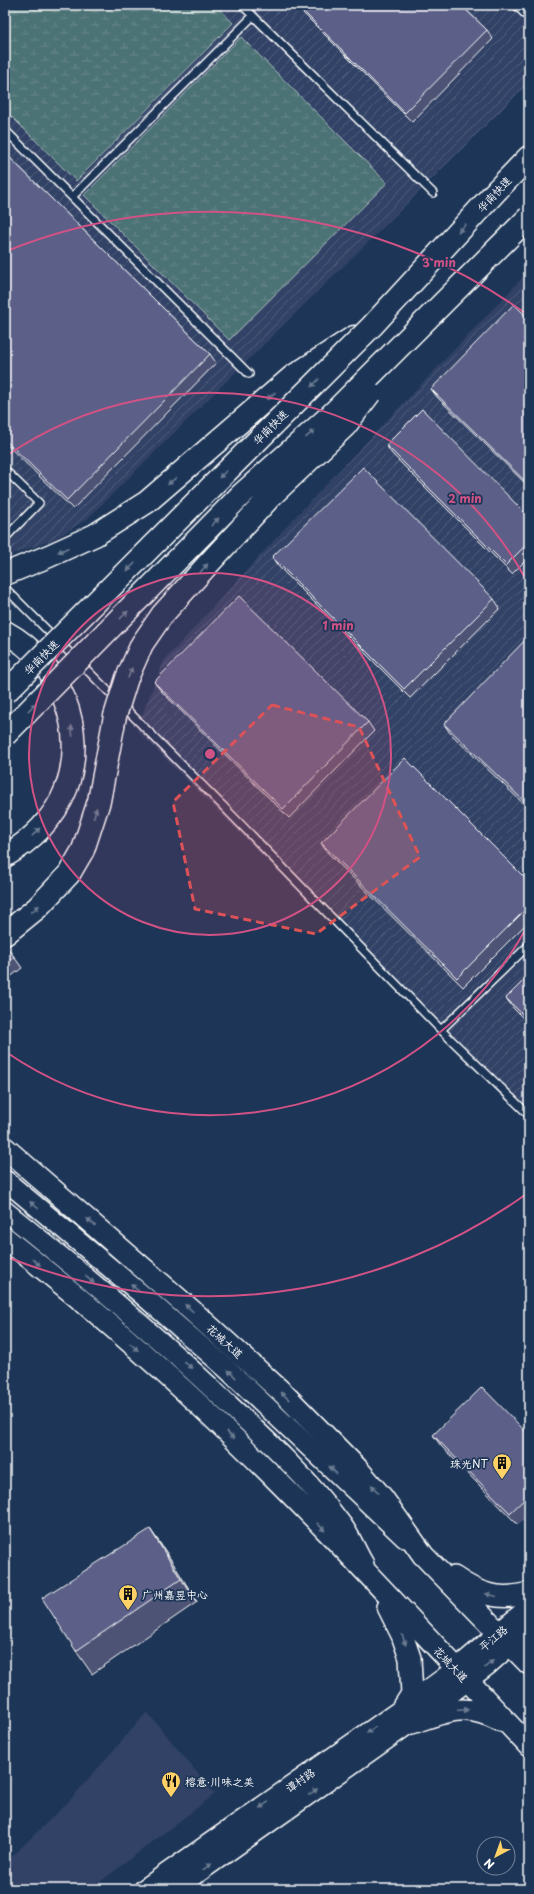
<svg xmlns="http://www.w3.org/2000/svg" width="534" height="1894" font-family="'Playpen Sans','LXGW WenKai TC',sans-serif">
<defs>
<pattern id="industrial-furrows" width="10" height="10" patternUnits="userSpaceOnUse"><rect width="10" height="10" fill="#304266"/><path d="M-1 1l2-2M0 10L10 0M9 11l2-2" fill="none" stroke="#4f5e7d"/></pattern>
<pattern id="wetland-marsh" width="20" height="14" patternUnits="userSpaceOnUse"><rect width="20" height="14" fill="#4c7275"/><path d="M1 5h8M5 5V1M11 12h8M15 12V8" fill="none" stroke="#67878a"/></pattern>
</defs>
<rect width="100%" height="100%" fill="#1d3557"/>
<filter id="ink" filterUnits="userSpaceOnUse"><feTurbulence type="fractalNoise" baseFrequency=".025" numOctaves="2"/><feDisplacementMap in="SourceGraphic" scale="8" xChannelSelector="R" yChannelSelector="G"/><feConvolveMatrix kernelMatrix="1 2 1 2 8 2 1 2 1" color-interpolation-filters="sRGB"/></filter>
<g filter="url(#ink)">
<path fill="#304266" d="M 147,1712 L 215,1794 L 91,1889 L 5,1889 L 5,1863 L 69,1801 Z"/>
<path fill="url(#industrial-furrows)" d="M 5,5 L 529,5 L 529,83 L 87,519 L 55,539 L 5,557 Z
M 529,271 L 529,1122 L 137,730 L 145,707 L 164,661 L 297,515 Z"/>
<path fill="url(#wetland-marsh)" stroke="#a6b8ba" d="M 5,5 L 216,5 L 233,23 L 76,181 L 5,110 Z
M 241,37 L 387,183 L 229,340 L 84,195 Z"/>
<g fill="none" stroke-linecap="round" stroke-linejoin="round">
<g stroke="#fff" stroke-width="10">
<path id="lane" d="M 242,5 L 433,193
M 516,5 L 529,18
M 5,130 L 249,374
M 72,197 L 253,16
M 5,470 L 39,503 L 5,538
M 5,588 L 223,806 L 441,1030 L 529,1115
M 441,1030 L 529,945"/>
</g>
<g stroke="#fff" stroke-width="22">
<path id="secondary" d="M 5,1180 L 146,1298 L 226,1368 L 405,1538
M 5,1211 C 81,1272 155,1334 225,1401 C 266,1439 307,1477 340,1522 C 350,1534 356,1551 364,1564
M 144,1889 L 403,1708 L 456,1669 L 529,1607
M 175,1889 L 441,1701 L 488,1665 L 529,1628"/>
</g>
<g stroke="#fff" stroke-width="24">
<path id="primary" d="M 5,1148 L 189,1308 L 283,1393 L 357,1468 L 382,1497 L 423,1555 L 529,1664
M 5,1238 C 69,1289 132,1342 192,1398 C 310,1508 419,1629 529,1746
M 454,1577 C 480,1595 499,1601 529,1593
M 388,1607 L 402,1635 L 410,1658 L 412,1694 L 403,1708
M 412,1723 C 447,1711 466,1702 501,1721"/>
</g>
<g stroke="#fff" stroke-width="25">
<path id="highway" d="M 498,189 L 529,157
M 5,574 L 49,556 L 95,535 L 147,502 L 292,377 L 354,337
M 5,632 C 60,662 88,729 66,789 C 55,818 31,841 5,856
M 5,934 L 37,908 L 69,874 L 83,850"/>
</g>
<use href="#lane" stroke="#1d3557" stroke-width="7"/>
<use href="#secondary" stroke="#1d3557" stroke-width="19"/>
<use href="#primary" stroke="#1d3557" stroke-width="21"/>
<use href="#highway" stroke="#1d3557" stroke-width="22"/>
<g stroke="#fff" stroke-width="25" stroke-linecap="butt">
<path id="highway-bridge" d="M 5,693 L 372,326 L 498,189
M 5,735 L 242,494 L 332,414 L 529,217
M 83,850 L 99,801 L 115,716 L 127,678 L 142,644 L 162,615 L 210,562 L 271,496 L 345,426 L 370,393"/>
</g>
<use href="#highway-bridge" stroke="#1d3557" stroke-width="22"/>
</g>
<path fill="#4e5375" stroke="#fff" d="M 295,5 L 461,5 L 487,30 L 493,39 L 412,122 Z
M 5,153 L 210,354 L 216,363 L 73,509 L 5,443 Z
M 529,319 L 529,487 L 437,397 L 431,389 Z
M 386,445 L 529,517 L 529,557 L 512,574 L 392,454 Z
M 272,557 L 494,599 L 500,608 L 410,698 L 278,566 Z
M 529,639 L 529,809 L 450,733 L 444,724 Z
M 154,682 L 368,722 L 374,731 L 289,818 L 161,691 Z
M 321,843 L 529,882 L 529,921 L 463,987 L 327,852 Z
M 5,944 L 22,968 L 5,981 Z
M 529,975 L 529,1024 L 514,1009 L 506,998 Z
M 433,1435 L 529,1435 L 529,1514 L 518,1525 L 441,1446 Z
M 150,1529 L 166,1552 L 197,1602 L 92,1674 L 76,1651 Z"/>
<path fill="#40445f" stroke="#fff" d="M 150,1529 L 166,1552 L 197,1602 L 181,1579 Z"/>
<path fill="#5b6188" stroke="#fff" d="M 297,5 L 461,5 L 487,30 L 405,113 Z
M 5,153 L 210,354 L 67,500 L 5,440 Z
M 514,304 L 529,319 L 529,485 L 431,389 Z
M 422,409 L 529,517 L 529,542 L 506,565 L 386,445 Z
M 363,467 L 494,599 L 404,689 L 272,557 Z
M 239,596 L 368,722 L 283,809 L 154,682 Z
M 528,637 L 529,639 L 529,806 L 444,724 Z
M 405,758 L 529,882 L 529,906 L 457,978 L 321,843 Z
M 5,944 L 14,957 L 5,964 Z
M 529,975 L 529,1021 L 506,998 Z
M 482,1387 L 529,1435 L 529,1495 L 510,1513 L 433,1435 Z
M 150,1529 L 181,1579 L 76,1651 L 42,1598 Z"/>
<defs><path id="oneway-solid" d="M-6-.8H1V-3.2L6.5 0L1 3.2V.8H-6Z"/></defs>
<g fill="#6c7c92">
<use href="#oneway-solid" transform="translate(462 228) rotate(133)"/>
<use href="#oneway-solid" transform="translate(315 383) rotate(135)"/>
<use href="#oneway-solid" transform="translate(271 396) rotate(139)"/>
<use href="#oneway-solid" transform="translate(310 434) rotate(-41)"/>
<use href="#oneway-solid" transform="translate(223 474) rotate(135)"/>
<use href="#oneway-solid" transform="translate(172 481) rotate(140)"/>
<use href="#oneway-solid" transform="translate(215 522) rotate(-46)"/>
<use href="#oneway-solid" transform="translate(63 550) rotate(155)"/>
<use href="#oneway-solid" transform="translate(131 567) rotate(135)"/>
<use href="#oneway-solid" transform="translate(204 568) rotate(-48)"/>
<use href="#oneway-solid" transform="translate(124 615) rotate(-45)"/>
<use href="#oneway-solid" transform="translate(130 673) rotate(-68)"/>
<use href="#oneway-solid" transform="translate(32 707) rotate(-45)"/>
<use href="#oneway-solid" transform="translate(72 731) rotate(-97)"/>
<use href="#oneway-solid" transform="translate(95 813) rotate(-73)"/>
<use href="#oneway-solid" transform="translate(36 832) rotate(-46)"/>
<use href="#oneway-solid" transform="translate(35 909) rotate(-42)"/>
<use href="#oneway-solid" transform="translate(34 1205) rotate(-141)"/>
<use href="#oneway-solid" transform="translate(91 1222) rotate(-139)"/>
<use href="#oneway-solid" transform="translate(36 1262) rotate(39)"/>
<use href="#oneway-solid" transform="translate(90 1280) rotate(39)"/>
<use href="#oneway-solid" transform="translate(135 1288) rotate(-140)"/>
<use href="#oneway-solid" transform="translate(189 1308) rotate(-138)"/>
<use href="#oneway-solid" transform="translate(134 1347) rotate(42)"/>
<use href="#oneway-solid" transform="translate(188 1365) rotate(42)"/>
<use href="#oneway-solid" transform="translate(232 1374) rotate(-137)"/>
<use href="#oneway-solid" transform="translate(285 1396) rotate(-136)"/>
<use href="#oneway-solid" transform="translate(230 1435) rotate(44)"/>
<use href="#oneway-solid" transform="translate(333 1470) rotate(-136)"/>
<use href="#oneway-solid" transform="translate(375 1489) rotate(-131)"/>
<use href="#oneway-solid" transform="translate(321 1527) rotate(46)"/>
<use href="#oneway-solid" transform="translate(491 1595) rotate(-166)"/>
<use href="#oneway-solid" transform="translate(404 1640) rotate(71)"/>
<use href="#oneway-solid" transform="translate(489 1664) rotate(-40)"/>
<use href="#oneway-solid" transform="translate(463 1710) rotate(-2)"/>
<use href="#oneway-solid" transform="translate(371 1730) rotate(145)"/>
<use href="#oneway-solid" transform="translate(313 1792) rotate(-35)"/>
<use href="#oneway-solid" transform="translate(264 1805) rotate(145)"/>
<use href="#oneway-solid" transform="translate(207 1867) rotate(-35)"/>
</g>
</g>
<path fill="#de5353" fill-opacity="0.2" stroke="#de5353" stroke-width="3" stroke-dasharray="8 5" stroke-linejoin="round" d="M 272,705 L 359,727 L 420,857 L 316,934 L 195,909 L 173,802 Z"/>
<circle cx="210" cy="754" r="181" fill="#d15284" fill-opacity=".12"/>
<g fill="none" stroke="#d15284" stroke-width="2">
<circle cx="210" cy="754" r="181"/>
<path d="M529 923A361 361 0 0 1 6 1052M6 456A361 361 0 0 1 529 585"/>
<path d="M529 1192A542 542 0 0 1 7 1257M7 251A542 542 0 0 1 529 316"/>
</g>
<defs>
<g id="building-pin" transform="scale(1)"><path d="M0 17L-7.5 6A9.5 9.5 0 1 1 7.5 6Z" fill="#ffd166" stroke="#1d3557"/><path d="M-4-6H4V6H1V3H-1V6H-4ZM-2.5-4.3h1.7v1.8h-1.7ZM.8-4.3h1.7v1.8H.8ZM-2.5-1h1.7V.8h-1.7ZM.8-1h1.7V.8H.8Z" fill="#111"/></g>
<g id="restaurant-pin" transform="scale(1)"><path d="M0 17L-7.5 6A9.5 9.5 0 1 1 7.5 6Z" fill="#ffd166" stroke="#1d3557"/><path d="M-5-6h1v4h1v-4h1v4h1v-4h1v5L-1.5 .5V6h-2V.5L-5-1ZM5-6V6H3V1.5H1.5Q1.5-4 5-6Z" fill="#111"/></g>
</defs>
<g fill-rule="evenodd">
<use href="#building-pin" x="502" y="1463"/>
<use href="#building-pin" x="128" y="1594"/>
<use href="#restaurant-pin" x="171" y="1781"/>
</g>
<g text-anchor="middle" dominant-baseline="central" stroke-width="3.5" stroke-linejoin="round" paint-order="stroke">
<g font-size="11" fill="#fff" stroke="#1d3557">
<text transform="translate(494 194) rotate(-47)">华南快速</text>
<text transform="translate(270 427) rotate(-45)">华南快速</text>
<text transform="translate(41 657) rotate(-45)">华南快速</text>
<text transform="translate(225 1341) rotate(42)">花城大道</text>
<text transform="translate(493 1638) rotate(-40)">平江路</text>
<text transform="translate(451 1664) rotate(47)">花城大道</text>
<text transform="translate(300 1780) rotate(-35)">谭村路</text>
</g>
<g font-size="11" fill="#fff" stroke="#1d3557" text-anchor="start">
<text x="488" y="1463" text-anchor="end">珠光NT</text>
<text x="142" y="1594">广州嘉昱中心</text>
<text x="185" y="1781">榕意·川味之美</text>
</g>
</g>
<circle cx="210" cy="754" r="6" fill="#d15284" stroke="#1d3557" stroke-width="2"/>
<g font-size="12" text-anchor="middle" font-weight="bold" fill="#d15284" stroke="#1d3557" stroke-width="3.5" stroke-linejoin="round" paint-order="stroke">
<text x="439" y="267">3 min</text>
<text x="465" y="503">2 min</text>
<text x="338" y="630">1 min</text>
</g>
<rect width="534" height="1894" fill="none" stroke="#1d3557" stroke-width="20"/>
<rect x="10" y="10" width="514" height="1874" fill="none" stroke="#fff" stroke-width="1.5" filter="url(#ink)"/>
<g transform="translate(496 1856) rotate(221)"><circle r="19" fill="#1d3557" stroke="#77869a"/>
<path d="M0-3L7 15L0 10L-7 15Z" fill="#ffd166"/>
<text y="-6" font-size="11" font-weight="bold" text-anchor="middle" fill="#ffffff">N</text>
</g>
</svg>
